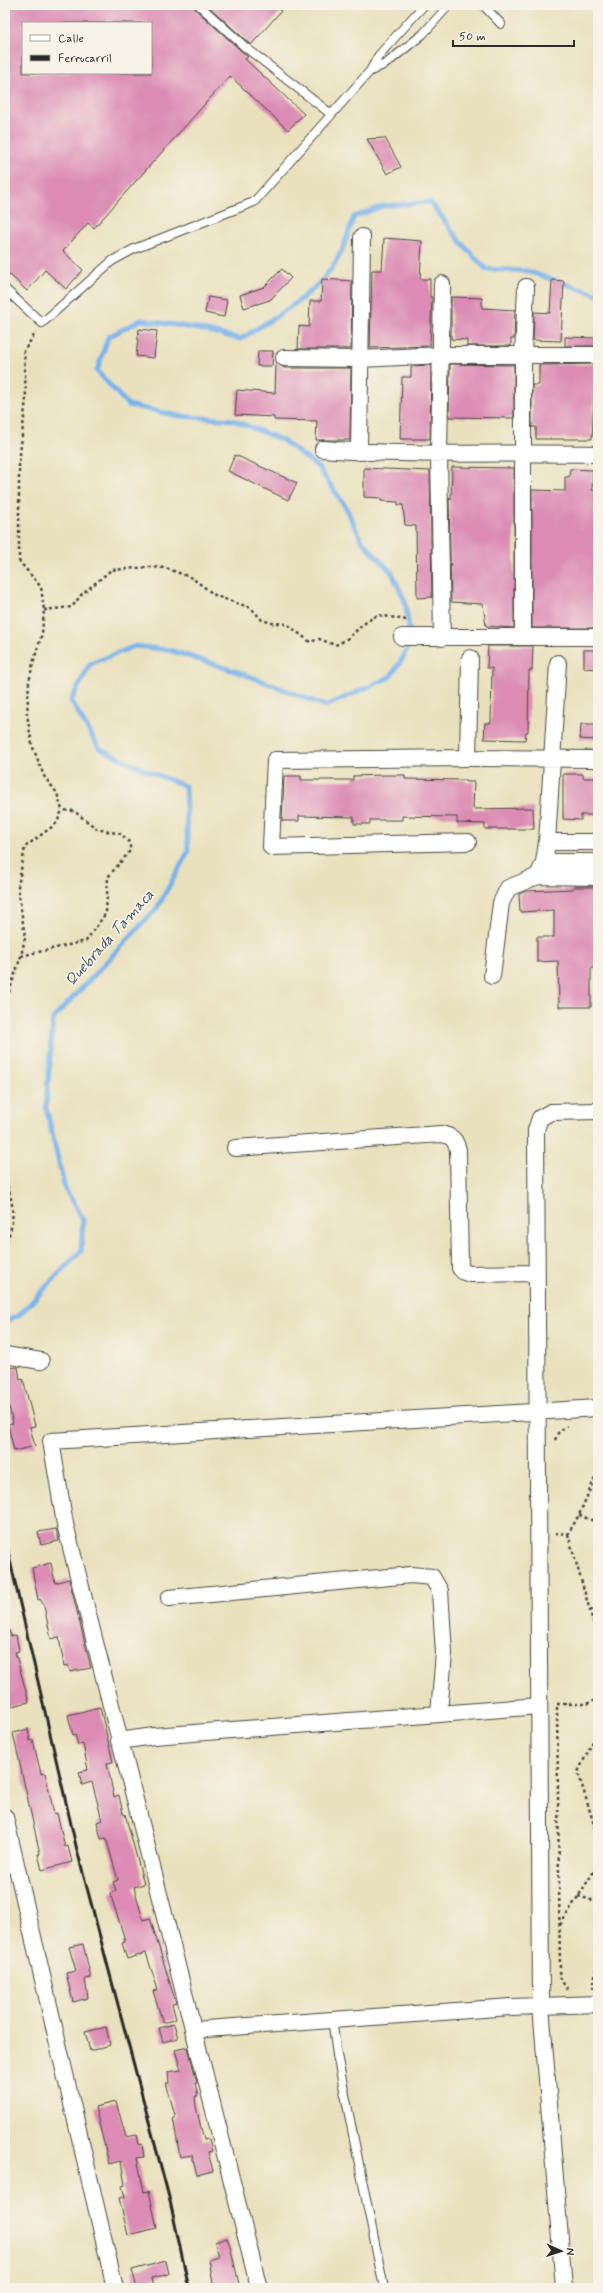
<svg xmlns="http://www.w3.org/2000/svg" width="603" height="2293" font-family="Mynerve,sans-serif">
<rect width="100%" height="100%" fill="#f7f3e8"/>
<filter id="ink" filterUnits="userSpaceOnUse"><feTurbulence type="fractalNoise" baseFrequency=".025" numOctaves="2"/><feDisplacementMap in="SourceGraphic" scale="8" xChannelSelector="R" yChannelSelector="G"/><feConvolveMatrix kernelMatrix="1 2 1 2 8 2 1 2 1" color-interpolation-filters="sRGB"/></filter>
<filter id="wash" filterUnits="userSpaceOnUse"><feTurbulence type="fractalNoise" baseFrequency=".012" numOctaves="4" result="noise"/><feDisplacementMap in="SourceGraphic" scale="16" xChannelSelector="R" yChannelSelector="G"/><feGaussianBlur stdDeviation="0.9" result="paint"/><feColorMatrix in="noise" values="0 0 0 0 0 0 0 0 0 0 0 0 0 0 0 0 0 1.4 0 .05"/><feComposite in="paint" operator="in"/></filter>
<g filter="url(#wash)">
<rect width="100%" height="100%" fill="#e9e1be"/>
<g fill="none" stroke-linecap="round" stroke-linejoin="round">
<path stroke="#7ab3eb" stroke-width="5" d="M 409,629 L 405,601 L 392,573 L 362,541 L 345,506 L 318,467 L 282,440 L 233,420 L 179,416 L 128,405 L 97,371 L 108,337 L 141,320 L 194,328 L 240,339 C 273,319 323,291 340,254 C 346,242 349,229 354,217 L 383,206 L 430,202 L 463,245 L 486,269 L 527,271 L 598,295
M 5,1322 L 19,1315 L 81,1251 L 83,1219 L 65,1189 L 46,1107 L 53,1019 L 157,908 L 188,852 L 185,786 L 145,770 L 99,748 L 71,701 L 90,664 L 135,646 L 169,650 L 241,673 L 326,706 L 390,677 L 403,658 L 409,644"/>
</g>
<g id="blocks">
<path fill="#db8bb4" fill-rule="evenodd" d="M 5,5 L 194,5 L 195,9 L 248,57 L 245,59 L 304,114 L 288,130 L 230,76 L 94,228 L 88,223 L 63,251 L 83,270 L 66,289 L 45,270 L 27,291 L 5,270 ZM 23,23 L 151,23 L 151,73 L 23,73 Z
M 207,5 L 274,5 L 281,11 L 251,45 Z
M 385,138 L 401,167 L 387,174 L 367,139 Z
M 384,238 L 422,241 L 420,279 L 430,279 L 430,297 L 432,297 L 430,346 L 370,348 L 372,270 L 382,270 Z
M 282,269 L 291,278 L 270,300 L 244,308 L 240,295 L 264,287 Z
M 322,279 L 352,281 L 351,349 L 298,349 L 299,326 L 309,327 L 310,301 L 321,301 Z
M 552,280 L 564,281 L 561,341 L 533,340 L 534,312 L 550,313 Z
M 208,297 L 227,300 L 224,317 L 205,313 Z
M 451,297 L 482,298 L 482,308 L 515,310 L 514,339 L 511,339 L 511,346 L 467,346 L 467,340 L 451,339 Z
M 139,329 L 157,331 L 154,358 L 136,356 Z
M 565,337 L 598,338 L 597,346 L 565,346 Z
M 258,351 L 273,351 L 272,366 L 257,366 Z
M 276,362 L 284,368 L 351,368 L 350,440 L 316,440 L 317,421 L 274,420 L 274,417 L 235,415 L 237,390 L 275,393 Z
M 450,364 L 514,365 L 514,418 L 449,417 Z
M 596,364 L 592,439 L 536,439 L 536,427 L 532,427 L 532,385 L 539,385 L 539,365 Z
M 431,365 L 430,439 L 400,439 L 402,377 L 411,377 L 411,366 Z
M 235,455 L 297,483 L 288,500 L 228,471 Z
M 452,467 L 514,468 L 514,628 L 486,626 L 483,604 L 451,602 L 449,497 L 451,499 Z
M 364,468 L 430,471 L 432,597 L 417,598 L 416,526 L 405,525 L 403,505 L 398,505 L 398,502 L 381,501 L 381,498 L 364,497 Z
M 570,469 L 593,470 L 592,490 L 596,490 L 595,577 L 598,577 L 595,628 L 532,628 L 532,490 L 565,491 L 565,477 L 569,477 Z
M 488,646 L 533,646 L 532,670 L 529,670 L 528,732 L 526,732 L 525,740 L 484,739 L 485,723 L 491,723 L 492,668 L 487,668 Z
M 584,650 L 598,650 L 598,669 L 584,668 Z
M 581,724 L 598,724 L 598,740 L 580,739 Z
M 563,774 L 583,774 L 583,778 L 598,778 L 598,815 L 581,815 L 581,820 L 563,819 Z
M 385,775 L 405,775 L 405,779 L 466,780 L 466,782 L 474,782 L 473,809 L 533,808 L 534,829 L 485,829 L 485,824 L 457,823 L 457,817 L 402,816 L 402,820 L 370,820 L 370,824 L 354,824 L 354,817 L 299,816 L 299,821 L 282,821 L 284,776 L 301,776 L 301,780 L 353,780 L 353,776 Z
M 573,887 L 598,887 L 598,968 L 591,968 L 591,1007 L 559,1007 L 558,961 L 537,962 L 537,937 L 554,937 L 554,910 L 520,912 L 519,894 L 527,891 L 573,889 Z
M 18,1367 L 20,1380 L 23,1379 L 35,1426 L 30,1427 L 35,1446 L 14,1451 L 8,1424 L 13,1423 L 5,1391 L 5,1368 Z
M 56,1529 L 59,1541 L 41,1545 L 38,1532 Z
M 51,1563 L 55,1583 L 69,1579 L 91,1668 L 70,1672 L 68,1665 L 64,1666 L 59,1637 L 51,1639 L 44,1606 L 40,1599 L 38,1600 L 32,1568 Z
M 5,1630 L 9,1630 L 11,1636 L 16,1635 L 19,1651 L 15,1652 L 29,1702 L 5,1708 Z
M 100,1707 L 113,1762 L 107,1763 L 114,1797 L 119,1795 L 123,1814 L 125,1814 L 144,1884 L 134,1887 L 143,1920 L 150,1918 L 176,2003 L 172,2004 L 176,2019 L 163,2023 L 153,1991 L 158,1990 L 146,1953 L 127,1959 L 122,1943 L 125,1942 L 124,1937 L 110,1893 L 116,1891 L 113,1882 L 118,1880 L 106,1838 L 101,1839 L 97,1822 L 102,1820 L 92,1782 L 82,1785 L 79,1772 L 88,1770 L 83,1744 L 78,1745 L 75,1734 L 73,1735 L 68,1715 Z
M 28,1729 L 30,1741 L 33,1740 L 41,1774 L 45,1773 L 54,1814 L 57,1813 L 65,1847 L 68,1846 L 72,1862 L 42,1870 L 38,1854 L 40,1854 L 13,1733 Z
M 83,1944 L 91,1978 L 85,1979 L 88,1998 L 73,2002 L 66,1973 L 76,1971 L 69,1947 Z
M 174,2024 L 178,2038 L 163,2042 L 159,2028 Z
M 106,2027 L 110,2045 L 90,2051 L 85,2032 Z
M 188,2047 L 197,2083 L 195,2083 L 198,2096 L 195,2097 L 196,2107 L 204,2140 L 209,2139 L 212,2151 L 208,2152 L 213,2171 L 197,2175 L 192,2155 L 180,2157 L 173,2118 L 175,2118 L 175,2115 L 166,2083 L 169,2083 L 168,2072 L 181,2070 L 175,2050 Z
M 116,2102 L 126,2137 L 137,2135 L 139,2145 L 142,2144 L 144,2157 L 137,2158 L 144,2192 L 149,2191 L 157,2228 L 128,2235 L 119,2198 L 125,2197 L 122,2186 L 125,2185 L 121,2161 L 109,2164 L 95,2107 Z
M 227,2238 L 230,2246 L 240,2288 L 214,2288 L 209,2260 L 219,2257 L 215,2242 Z
M 166,2261 L 169,2274 L 151,2278 L 153,2288 L 137,2288 L 132,2270 Z"/>
</g>
</g>
<g filter="url(#ink)">
<use href="#blocks" fill-opacity="0" stroke="#484641" stroke-width="1"/>
<g fill="none" stroke-linecap="round" stroke-linejoin="round">
<g stroke="#484641" stroke-width="10">
<path id="lane" d="M 199,5 L 245,47 L 331,114
M 483,5 L 501,24
M 371,71 L 387,63 L 423,34 L 449,5
M 5,289 L 42,323 L 112,261 L 134,249 L 254,202 L 370,71 L 379,55 L 424,5
M 332,2019 L 337,2055 L 384,2288"/>
</g>
<g stroke="#484641" stroke-width="18">
<path id="street" d="M 442,284 L 439,454 L 442,638
M 284,358 L 360,359 L 442,355 L 598,355
M 323,449 C 414,457 506,452 598,454
M 359,452 L 362,237
M 523,636 L 523,355 L 526,287
M 402,637 L 598,637
M 468,758 L 470,658
M 468,842 L 271,847 L 275,760 L 468,758 L 598,759
M 547,842 L 598,842
M 544,862 L 598,862
M 538,876 L 598,877
M 492,976 L 501,903 L 508,888 L 538,876 L 544,862 L 547,842 L 558,663
M 235,1148 L 441,1134 C 452,1136 455,1139 458,1150 L 460,1268 L 464,1272 L 470,1274 L 536,1273
M 5,1355 L 41,1361
M 169,1598 L 411,1575 L 432,1577 L 440,1591 L 444,1653 L 439,1714 L 539,1706
M 119,1741 L 154,1736 L 439,1714
M 5,1817 L 115,2288
M 193,2030 L 511,2007 L 598,2004
M 259,2288 L 65,1524 L 51,1441 L 598,1408
M 564,2288 L 541,2006 L 536,1130 L 540,1118 L 551,1112 L 598,1111"/>
</g>
<path stroke="#484641" stroke-width="2.5" stroke-dasharray="3 3" stroke-linecap="butt" d="M 44,610 L 72,607 L 81,595 L 111,570 L 149,567 L 166,568 L 192,578 L 216,596 L 251,608 L 262,620 L 272,623 L 287,624 L 310,642 L 319,639 L 335,645 C 353,639 360,622 379,615 L 406,620
M 21,956 L 86,941 L 106,913 L 108,877 L 130,851 L 130,843 L 121,834 L 97,829 L 74,811 L 62,810
M 5,1004 L 21,956 L 25,938 L 18,887 L 25,847 L 57,823 L 62,810 L 57,793 L 44,776 L 32,745 L 27,714 L 29,682 L 33,663 L 42,634 L 44,610 L 41,587 L 19,561 L 19,464 L 26,398 L 24,351 L 36,332
M 5,1180 C 14,1201 16,1223 5,1244
M 555,1440 L 558,1433 L 567,1426
M 579,1515 L 594,1521 L 598,1519
M 594,1521 L 598,1528
M 555,1533 L 568,1534 L 579,1515 L 598,1471
M 568,1534 L 598,1639
M 590,1611 L 598,1607
M 557,1704 L 586,1704 L 598,1699
M 557,1707 L 560,1971 L 561,1980 L 568,1990
M 598,1731 L 578,1772 L 598,1838
M 578,1896 L 598,1902
M 560,1925 L 598,1865
M 593,1989 L 598,1956"/>
<use href="#lane" stroke="#fff" stroke-width="8"/>
<use href="#street" stroke="#fff" stroke-width="16"/>
<path stroke="#2b2b2b" stroke-width="3" d="M 5,1539 L 77,1850 L 170,2201 L 189,2288"/>
</g>
</g>
<g text-anchor="middle" dominant-baseline="central" stroke-width="3.5" stroke-linejoin="round" paint-order="stroke">
<g font-size="15" font-style="italic" fill="#435465" stroke="#f7f3e8">
<text transform="translate(110 938) rotate(-48)">Quebrada Tamaca</text>
</g>
</g>
<rect width="603" height="2293" fill="none" stroke="#f7f3e8" stroke-width="20"/>
<rect x="22" y="22" width="130" height="52" fill="#f7f3e8" stroke="#a5a39c"/>
<rect x="30" y="35" width="20" height="6" fill="#ffffff" stroke="#a5a39c"/>
<text x="58" y="42" font-size="12" fill="#2b2b2b">Calle</text>
<rect x="30" y="55" width="20" height="6" fill="#2b2b2b" stroke="#a5a39c"/>
<text x="58" y="62" font-size="12" fill="#2b2b2b">Ferrocarril</text>
<g transform="translate(561 2251) rotate(93)" stroke="#f7f3e8" stroke-width="3" paint-order="stroke">
<path d="M0-3L7 15L0 10L-7 15Z" fill="#2b2b2b"/>
<text y="-6" font-size="11" font-weight="bold" text-anchor="middle" fill="#2b2b2b">N</text>
</g>
<path d="M453 40v6h121v-6" fill="none" stroke="#2b2b2b" stroke-width="2"/>
<text x="459" y="40" font-size="12" fill="#2b2b2b" stroke="#f7f3e8" stroke-width="3" paint-order="stroke">50 m</text>
</svg>
